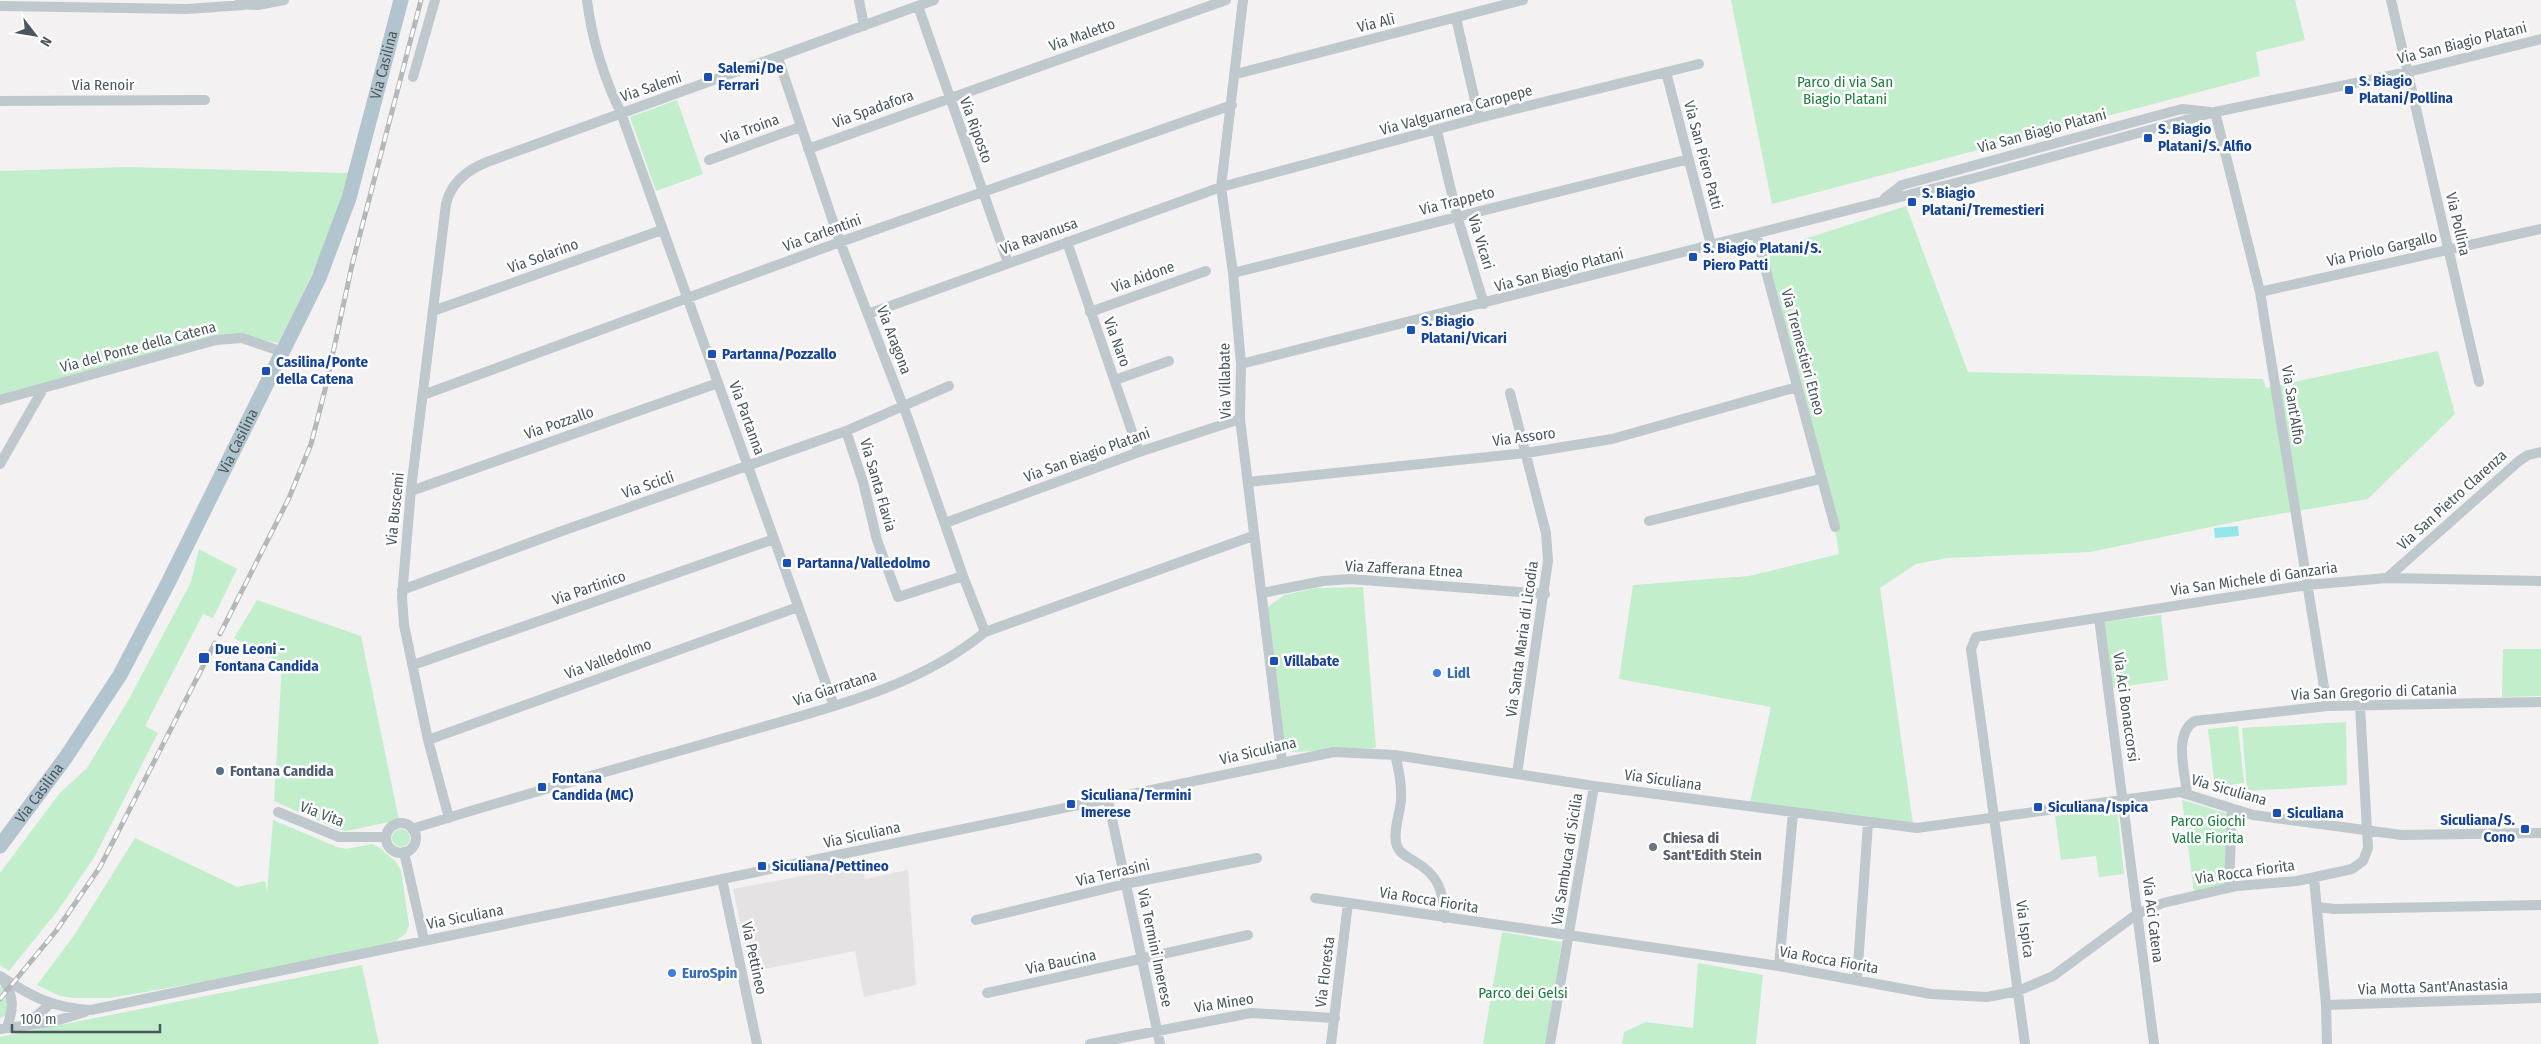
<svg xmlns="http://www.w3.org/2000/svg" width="2541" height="1044" font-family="'Fira Sans Condensed',sans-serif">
<rect width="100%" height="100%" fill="#f3f1f2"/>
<path fill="#e4e2e3" d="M 861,865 L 865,879 L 908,870 L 916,985 L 864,997 L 855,951 L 750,972 L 733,889 Z"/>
<path fill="#c2eecc" d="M 1731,0 L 2295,0 L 2305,40 L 2256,52 L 2260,76 L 1772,204 Z
M 677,100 L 703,174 L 656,191 L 630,117 Z
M 129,167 L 348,173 C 334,233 306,288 278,343 L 239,335 L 208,339 L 0,395 L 0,171 Z
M 1906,206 L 1968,372 L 2263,379 L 2266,388 L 2438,351 L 2455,414 L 2368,499 L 2244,520 L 2090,552 L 1947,558 L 1916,564 L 1880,588 L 1913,824 L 1749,807 L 1771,707 L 1619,679 L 1633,585 L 1749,576 L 1839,554 L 1835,527 L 1764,262 L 1780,247 Z
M 199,549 L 237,569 L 213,618 L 203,614 L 145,726 L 158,733 L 95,856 L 59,909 L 9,971 L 0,965 L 0,873 L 59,794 L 87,768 L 129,699 L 191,582 Z
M 1363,587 L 1376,748 L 1292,752 L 1282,741 L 1268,607 L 1284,595 L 1316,588 Z
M 257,600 L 361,636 L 399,820 L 346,831 L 337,829 L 274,801 L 282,664 L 234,638 Z
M 2161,615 L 2168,680 L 2112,688 L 2101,622 Z
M 2503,649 L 2541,649 L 2541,696 L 2502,697 Z
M 2346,722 L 2347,785 L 2247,791 L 2242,728 Z
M 2238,726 L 2244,783 L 2215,787 L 2208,729 Z
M 2182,800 L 2229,814 L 2228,886 L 2194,892 Z
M 2117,808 L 2124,874 L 2099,877 L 2096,856 L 2061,860 L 2055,816 Z
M 273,820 L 337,847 L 346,849 L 372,844 L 380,848 L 396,862 L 401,870 L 409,925 L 406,933 L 395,942 L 220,979 L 110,998 L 74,998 L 60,996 L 37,985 L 75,934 L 135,838 L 237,887 L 265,881 L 267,893 Z
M392 838a9 9 0 1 1 18 0a9 9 0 1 1-18 0Z
M 1502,932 L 1562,942 L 1545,1044 L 1483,1044 Z
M 1698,963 L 1763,975 L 1756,1044 L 1622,1044 L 1624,1032 L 1646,1022 L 1693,1028 Z
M 362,965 L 379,1044 L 0,1044 L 0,1037 Z
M 0,986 L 6,990 L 10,1014 L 0,1018 Z"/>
<path fill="#92e5e9" d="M 2238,526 L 2239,536 L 2215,538 L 2214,528 Z"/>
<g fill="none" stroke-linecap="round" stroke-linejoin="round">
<path stroke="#bec8cd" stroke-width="10" d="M 587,0 C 592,41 603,76 621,113 L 834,706
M 859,0 L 864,26
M 1243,0 L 1221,187 L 1233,273 L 1241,364 L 1240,419 L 1282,761
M 2391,0 L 2479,382
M 238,4 L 258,5 L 284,0
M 0,6 L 187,9 L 244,5
M 918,6 L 1008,263
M 1456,18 L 1479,118
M 778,58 L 840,242 L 907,416 L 963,576 L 985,632
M 1666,72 L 1711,245
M 1236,74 L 1523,0
M 413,77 L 435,0
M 0,101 L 205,100
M 2215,112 L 2260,292 L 2327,706
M 1437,131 L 1457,216 L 1484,304
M 808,149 L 1226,0
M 709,160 L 800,127
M 1885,198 L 1902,185 L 2163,114 L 2182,109 L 2211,112
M 1756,234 L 1835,527
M 1067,242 L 1139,452
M 1233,273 L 1689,159
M 2260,292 L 2541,229
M 433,311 L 662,230
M 1090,312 L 1206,271
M 868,314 L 1221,187 L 1479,118 L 1699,64
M 1241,364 L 1971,179 L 2215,112 L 2408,72 L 2541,39
M 1115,380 L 1169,361
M 1510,393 L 1546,533 L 1548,561 L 1517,774
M 423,395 L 840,242 L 1232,105
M 0,400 L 216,340 L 242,338 L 283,352
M 846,431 L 863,482 L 877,540 L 898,597 L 963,576
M 0,464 L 43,389
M 1248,482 L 1526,453 L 1612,439 L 1797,387
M 411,491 L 718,383
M 1649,521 L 1820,479
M 945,523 L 1139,452 L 1240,419
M 2387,578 L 2519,461 L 2528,455 L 2541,452
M 402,590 L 562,531 L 846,431 L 949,386
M 1262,593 L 1323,581 L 1350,579 L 1545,594
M 2099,618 L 2154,1044
M 413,665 L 774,539
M 428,740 L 798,607
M 1395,755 C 1399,770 1402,785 1401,800 C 1400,814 1392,834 1397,846 C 1400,854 1408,857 1414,861 C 1439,875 1443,891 1445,918
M 2187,793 C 2185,773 2173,733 2195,721 L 2327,706 L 2541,702
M 1108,800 L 1160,1044
M 278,812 L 339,837 L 386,837
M 449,818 L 428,740 L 404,625 L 402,597 L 411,489 L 446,204 C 451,183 467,170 487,162 L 934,0
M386 838a15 15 0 1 1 30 0a15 15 0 1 1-30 0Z
M 412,829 C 517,796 623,767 728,737 C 815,711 914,691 985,632 L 1253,536
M 404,852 L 424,940
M 2314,878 L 2326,1005 L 2327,1044
M 722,879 L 757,1044
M 2229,887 L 2232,809
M 1315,898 L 1779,966 L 1931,994 L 1987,997 L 2018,991 L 2053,976 L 2137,914 L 2163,903 L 2237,886 L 2297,881 L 2352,869 L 2363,861 L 2368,848 L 2360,706
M 2317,907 L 2334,909 L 2541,905
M 976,920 L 1125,884 L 1257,858
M 1779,966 L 1793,813
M 0,976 C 32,997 53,1008 91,1010 L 1334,752 L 1395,755 L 1594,786 L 1917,828 L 2180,792 L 2253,815 L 2402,835 L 2541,833
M 3,979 C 14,996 14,1008 7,1027
M 1857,980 L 1868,823
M 987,993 L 1248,935
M 2326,1005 L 2541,998
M 26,1025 L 50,1004
M 0,1029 L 52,1022 L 85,1012
M 1090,1044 L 1251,1013 L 1335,1018
M 1331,1044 L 1348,903
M 1550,1044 L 1594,786
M 2025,1044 L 1971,649 L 1976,637 L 2307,585 L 2387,578 L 2541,581"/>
<path stroke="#b2c5ce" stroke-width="15" id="s1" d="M 0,846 L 66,757 L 120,675 L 168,583 L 319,278 L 349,198 L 401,0"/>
<g stroke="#b4b8bb" stroke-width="5">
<path id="rail" d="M 220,634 L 289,498 L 311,444 L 325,390 L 352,265 L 421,0
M 0,999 L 56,931 L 100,867 L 215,643"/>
</g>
<use href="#rail" stroke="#fff" stroke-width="3" stroke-dasharray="9" stroke-linecap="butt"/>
</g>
<g fill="#1a4fb4" stroke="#fff" stroke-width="2">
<rect x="703" y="72" width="10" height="10" rx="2.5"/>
<rect x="2344" y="85" width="10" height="10" rx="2.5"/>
<rect x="2143" y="133" width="10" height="10" rx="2.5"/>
<rect x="1907" y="197" width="10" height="10" rx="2.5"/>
<rect x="1688" y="252" width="10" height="10" rx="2.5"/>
<rect x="1406" y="325" width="10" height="10" rx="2.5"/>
<rect x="707" y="349" width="10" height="10" rx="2.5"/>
<rect x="261" y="366" width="10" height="10" rx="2.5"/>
<rect x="782" y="558" width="10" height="10" rx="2.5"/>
<rect x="198" y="652" width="12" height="12" rx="2.5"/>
<rect x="1269" y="656" width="10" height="10" rx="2.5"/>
<rect x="537" y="782" width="10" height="10" rx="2.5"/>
<rect x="1066" y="799" width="10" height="10" rx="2.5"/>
<rect x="2033" y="802" width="10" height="10" rx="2.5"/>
<rect x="2272" y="808" width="10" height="10" rx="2.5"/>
<rect x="2520" y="824" width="10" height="10" rx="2.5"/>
<rect x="757" y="861" width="10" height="10" rx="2.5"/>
</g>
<g fill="#3f7fe0" stroke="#fff" stroke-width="2">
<circle cx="1437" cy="673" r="5"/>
<circle cx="672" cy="973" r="5"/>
</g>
<circle fill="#5c6f8a" stroke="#fff" stroke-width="2" cx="220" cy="771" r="5"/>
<circle fill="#6b7280" stroke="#fff" stroke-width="2" cx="1653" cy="847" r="5"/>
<g text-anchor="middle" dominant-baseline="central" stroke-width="5" stroke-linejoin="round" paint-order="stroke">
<g font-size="15" fill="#4a585e" stroke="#fff">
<text transform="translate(1376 23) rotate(-14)">Via Alì</text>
<text transform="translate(1082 35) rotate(-20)">Via Maletto</text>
<text transform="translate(2462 43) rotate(-14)">Via San Biagio Platani</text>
<text stroke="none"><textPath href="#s1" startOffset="876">Via Casilina</textPath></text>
<text x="103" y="85">Via Renoir</text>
<text transform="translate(651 87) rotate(-19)">Via Salemi</text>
<text transform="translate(873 109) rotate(-20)">Via Spadafora</text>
<text transform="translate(1456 110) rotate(-15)">Via Valguarnera Caropepe</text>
<text transform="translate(750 129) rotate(-20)">Via Troina</text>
<text transform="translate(976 130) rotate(70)">Via Riposto</text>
<text transform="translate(2042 131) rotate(-15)">Via San Biagio Platani</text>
<text transform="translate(1703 155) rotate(75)">Via San Piero Patti</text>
<text transform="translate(1457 201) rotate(-14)">Via Trappeto</text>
<text transform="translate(2458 224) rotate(77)">Via Pollina</text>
<text transform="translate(822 233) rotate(-20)">Via Carlentini</text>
<text transform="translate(1039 236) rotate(-20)">Via Ravanusa</text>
<text transform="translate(1481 242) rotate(73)">Via Vicari</text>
<text transform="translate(2382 249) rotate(-13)">Via Priolo Gargallo</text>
<text transform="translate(543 256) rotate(-20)">Via Solarino</text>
<text transform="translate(1559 270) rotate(-15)">Via San Biagio Platani</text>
<text transform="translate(1143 277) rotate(-20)">Via Aidone</text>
<text transform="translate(894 340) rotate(69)">Via Aragona</text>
<text transform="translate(1117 342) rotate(70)">Via Naro</text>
<text transform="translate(138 347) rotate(-15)">Via del Ponte della Catena</text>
<text transform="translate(1803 352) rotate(75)">Via Tremestieri Etneo</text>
<text transform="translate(1225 381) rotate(-91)">Via Villabate</text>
<text transform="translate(2293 405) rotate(81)">Via Sant'Alfio</text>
<text transform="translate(747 418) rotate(70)">Via Partanna</text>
<text transform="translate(559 423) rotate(-19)">Via Pozzallo</text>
<text transform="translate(1524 437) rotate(-8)">Via Assoro</text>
<text stroke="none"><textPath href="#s1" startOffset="471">Via Casilina</textPath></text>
<text transform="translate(1087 455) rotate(-20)">Via San Biagio Platani</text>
<text transform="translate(648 485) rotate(-19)">Via Scicli</text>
<text transform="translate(878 485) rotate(74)">Via Santa Flavia</text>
<text transform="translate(2452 500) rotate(-42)">Via San Pietro Clarenza</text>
<text transform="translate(395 509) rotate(-84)">Via Buscemi</text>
<text transform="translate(1404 569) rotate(3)">Via Zafferana Etnea</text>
<text transform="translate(2254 579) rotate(-8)">Via San Michele di Ganzaria</text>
<text transform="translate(589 588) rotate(-19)">Via Partinico</text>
<text transform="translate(1522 639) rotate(-82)">Via Santa Maria di Licodia</text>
<text transform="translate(608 659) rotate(-20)">Via Valledolmo</text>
<text transform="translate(835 688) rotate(-18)">Via Giarratana</text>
<text transform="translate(2374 692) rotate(-2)">Via San Gregorio di Catania</text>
<text transform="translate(2126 707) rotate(82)">Via Aci Bonaccorsi</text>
<text transform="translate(1258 751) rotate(-13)">Via Siculiana</text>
<text transform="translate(1663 780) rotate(8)">Via Siculiana</text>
<text transform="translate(2229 790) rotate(16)">Via Siculiana</text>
<text stroke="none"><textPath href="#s1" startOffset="66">Via Casilina</textPath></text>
<text transform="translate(322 814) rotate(21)">Via Vita</text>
<text transform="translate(862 835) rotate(-12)">Via Siculiana</text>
<text transform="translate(1567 859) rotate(-81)">Via Sambuca di Sicilia</text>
<text transform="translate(2245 872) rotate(-8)">Via Rocca Fiorita</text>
<text transform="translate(1113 873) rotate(-13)">Via Terrasini</text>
<text transform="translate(1429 900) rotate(9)">Via Rocca Fiorita</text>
<text transform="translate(465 917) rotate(-11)">Via Siculiana</text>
<text transform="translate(2153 920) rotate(83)">Via Aci Catena</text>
<text transform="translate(2025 929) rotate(82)">Via Ispica</text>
<text transform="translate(1155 948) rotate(78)">Via Termini Imerese</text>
<text transform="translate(754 958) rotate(78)">Via Pettineo</text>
<text transform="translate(1829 960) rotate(10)">Via Rocca Fiorita</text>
<text transform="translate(1061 962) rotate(-12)">Via Baucina</text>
<text transform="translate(1325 972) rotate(-83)">Via Floresta</text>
<text transform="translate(2433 987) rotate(-2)">Via Motta Sant'Anastasia</text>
<text transform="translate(1224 1003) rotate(-9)">Via Mineo</text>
</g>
<g font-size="15" font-weight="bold" fill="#164399" stroke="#fff" text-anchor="start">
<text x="718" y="68">Salemi/De<tspan x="718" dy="17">Ferrari</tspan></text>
<text x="2359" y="81">S. Biagio<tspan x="2359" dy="17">Platani/Pollina</tspan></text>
<text x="2158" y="129">S. Biagio<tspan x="2158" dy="17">Platani/S. Alfio</tspan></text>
<text x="1922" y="193">S. Biagio<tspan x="1922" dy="17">Platani/Tremestieri</tspan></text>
<text x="1703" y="248">S. Biagio Platani/S.<tspan x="1703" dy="17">Piero Patti</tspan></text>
<text x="1421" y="321">S. Biagio<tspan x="1421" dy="17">Platani/Vicari</tspan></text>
<text x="722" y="354">Partanna/Pozzallo</text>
<text x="276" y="362">Casilina/Ponte<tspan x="276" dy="17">della Catena</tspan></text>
<text x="797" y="563">Partanna/Valledolmo</text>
<text x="215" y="649">Due Leoni -<tspan x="215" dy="17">Fontana Candida</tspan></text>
<text x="1284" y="661">Villabate</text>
<text x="552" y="778">Fontana<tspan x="552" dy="17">Candida (MC)</tspan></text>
<text x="1081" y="795">Siculiana/Termini<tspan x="1081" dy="17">Imerese</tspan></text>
<text x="2048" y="807">Siculiana/Ispica</text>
<text x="2287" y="813">Siculiana</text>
<text x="2515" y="820" text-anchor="end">Siculiana/S.<tspan x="2515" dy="17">Cono</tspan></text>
<text x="772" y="866">Siculiana/Pettineo</text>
</g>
<g font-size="15" fill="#1b7e3d" stroke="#fff">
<text x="1845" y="82">Parco di via San<tspan x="1845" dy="17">Biagio Platani</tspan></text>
<text x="2208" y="821">Parco Giochi<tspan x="2208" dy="17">Valle Fiorita</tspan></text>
<text x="1523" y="993">Parco dei Gelsi</text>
</g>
<g font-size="15" font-weight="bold" fill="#366cbe" stroke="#fff" text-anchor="start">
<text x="1447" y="673">Lidl</text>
<text x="682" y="973">EuroSpin</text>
</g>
<g font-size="15" font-weight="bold" fill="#4e5e75" stroke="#fff" text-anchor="start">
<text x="230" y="771">Fontana Candida</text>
</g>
<g font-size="15" font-weight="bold" fill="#5b616d" stroke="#fff" text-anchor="start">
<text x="1663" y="838">Chiesa di<tspan x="1663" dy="17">Sant'Edith Stein</tspan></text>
</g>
</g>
<g transform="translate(35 35) rotate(121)" stroke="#ffffff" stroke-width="4" paint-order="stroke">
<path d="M0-4L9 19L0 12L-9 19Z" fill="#4a585e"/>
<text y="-8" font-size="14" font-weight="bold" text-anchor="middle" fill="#4a585e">N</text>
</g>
<path d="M12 1024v8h148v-8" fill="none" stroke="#4a585e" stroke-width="2.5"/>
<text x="20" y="1024" font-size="15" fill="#4a585e" stroke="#ffffff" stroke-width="4" paint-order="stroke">100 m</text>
</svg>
